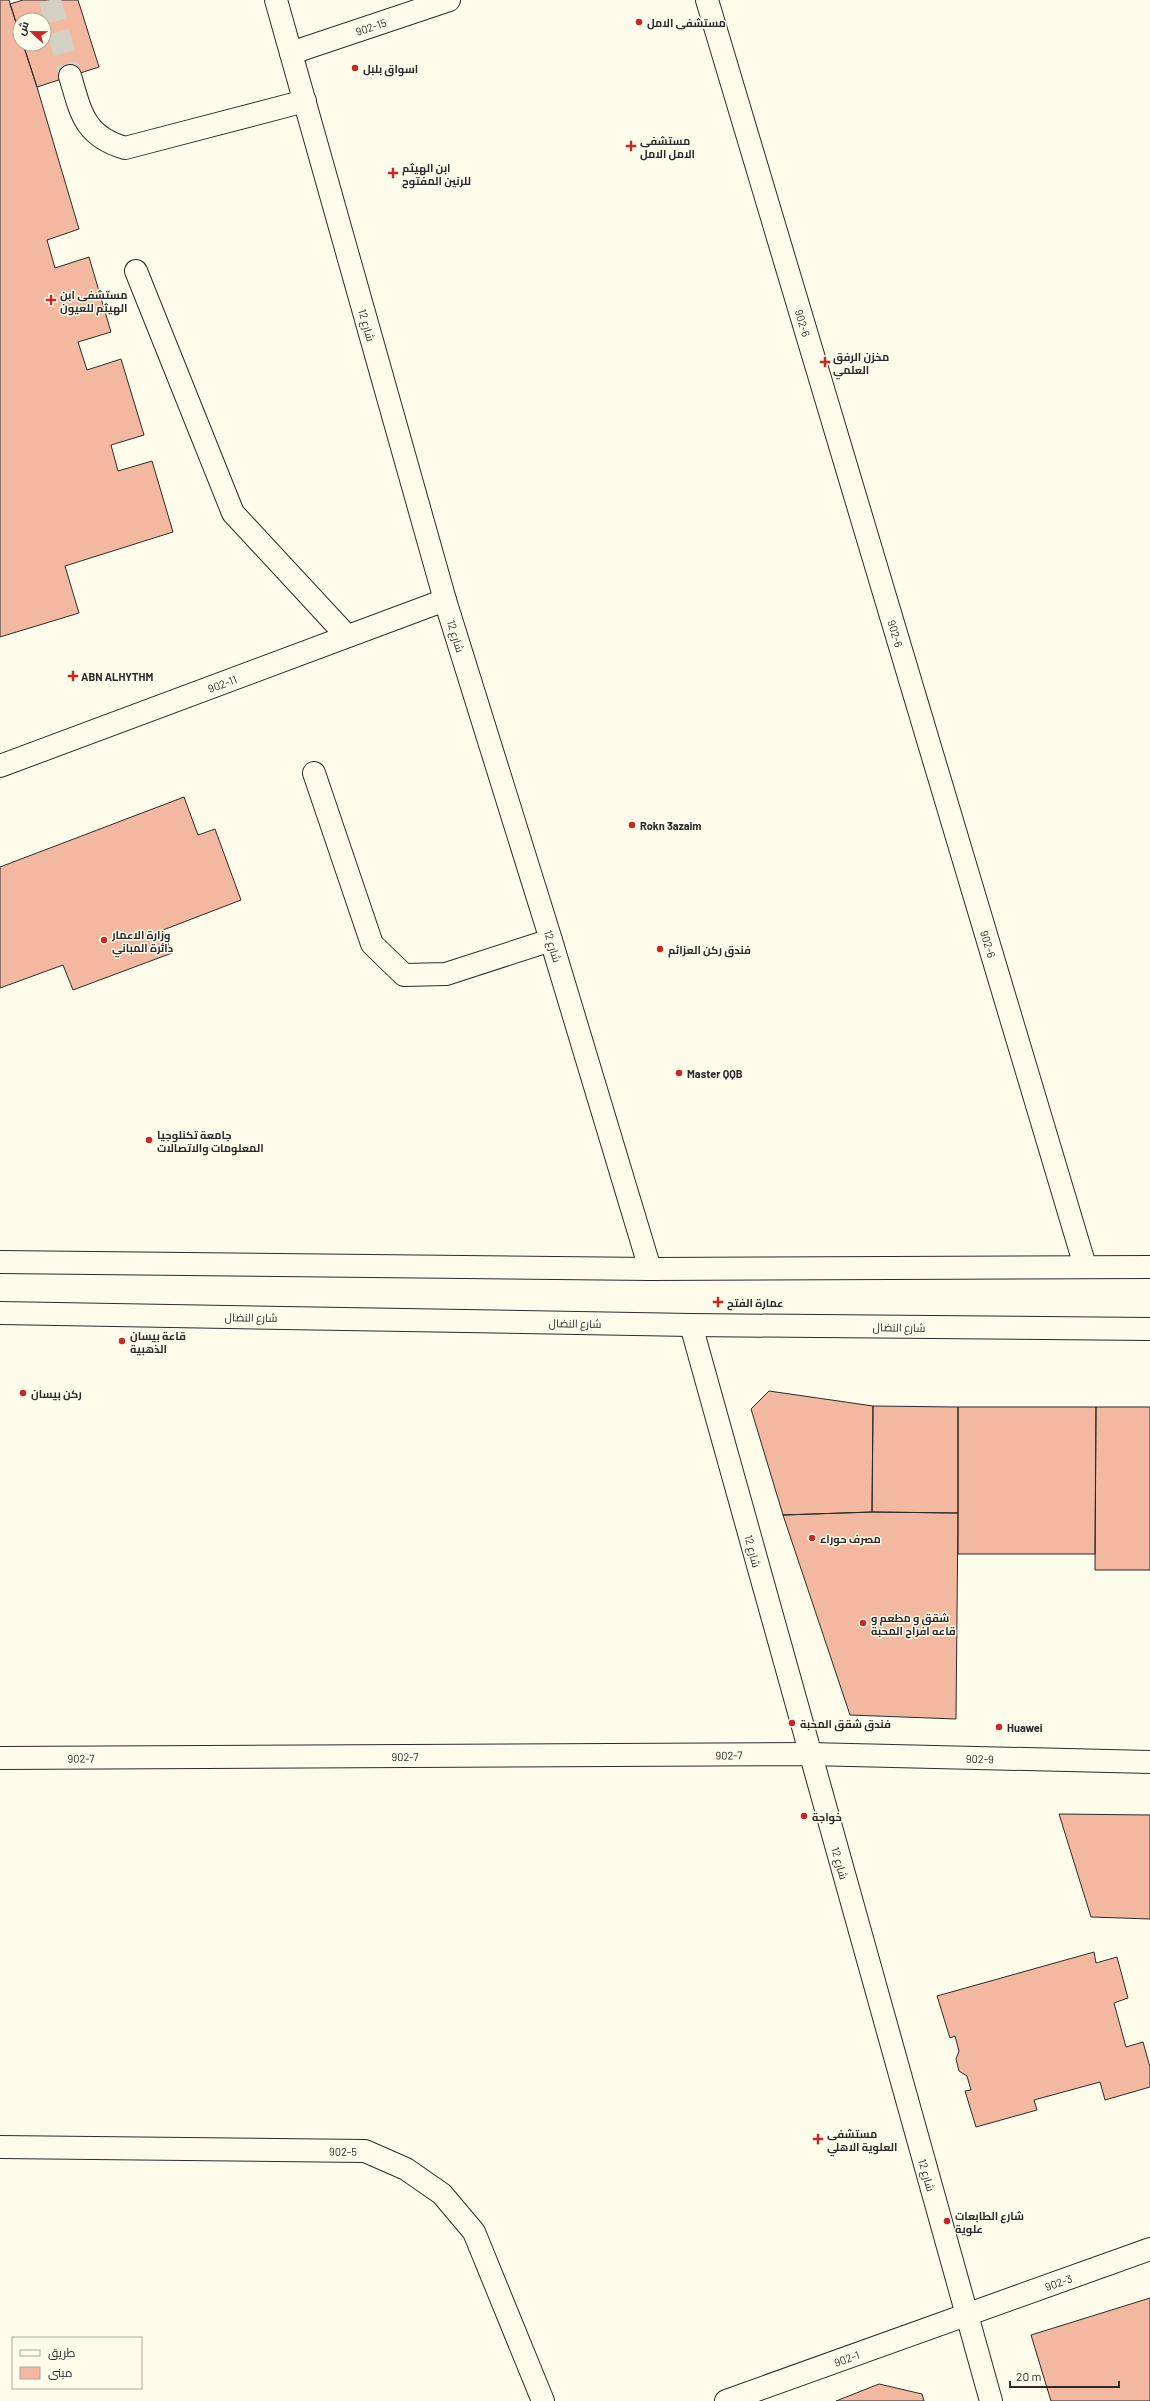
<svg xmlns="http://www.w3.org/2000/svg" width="1150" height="2401" font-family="Barlow,Cairo,sans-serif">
<rect width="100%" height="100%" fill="#fdfbea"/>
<path fill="#f2b8a0" stroke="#2b2b2b" d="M 0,0 L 9,0 L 20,35 L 20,44 L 23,44 L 37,87 L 79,229 L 47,240 L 55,268 L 89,257 L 111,332 L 78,342 L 87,370 L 121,359 L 144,435 L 111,445 L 118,471 L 152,461 L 173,532 L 65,566 L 79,613 L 0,637 Z
M 23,0 L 78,0 L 99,67 L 37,87 L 23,44 L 44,44 L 44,20 L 20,20 L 20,35 L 10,4 Z
M 184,797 L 198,835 L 215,829 L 241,900 L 163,930 L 172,953 L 73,990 L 63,965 L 0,988 L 0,867 Z
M 769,1391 L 873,1406 L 872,1512 L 783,1515 L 751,1409 Z
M 873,1406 L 958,1407 L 958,1513 L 872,1512 Z
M 958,1407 L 1096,1407 L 1095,1554 L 958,1554 Z
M 1096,1407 L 1150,1407 L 1150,1570 L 1095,1570 Z
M 872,1512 L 958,1513 L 956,1719 L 850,1715 L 783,1515 Z
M 1059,1814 L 1150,1815 L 1150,1919 L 1091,1917 Z
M 1094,1952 L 1096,1963 L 1117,1957 L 1128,1998 L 1114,2003 L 1126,2047 L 1143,2042 L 1150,2067 L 1150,2087 L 1105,2100 L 1100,2082 L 1034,2100 L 1037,2110 L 976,2127 L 965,2091 L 971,2090 L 967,2076 L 959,2071 L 956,2059 L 959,2051 L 955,2036 L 950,2038 L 937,1996 Z
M 1150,2298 L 1150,2401 L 1051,2401 L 1031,2335 Z
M 879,2384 L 922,2394 L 924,2401 L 836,2401 Z"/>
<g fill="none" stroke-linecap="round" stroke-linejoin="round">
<path stroke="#d3d1c4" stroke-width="22" stroke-dasharray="22 11" stroke-linecap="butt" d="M 50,0 L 70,76"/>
<g stroke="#2b2b2b" stroke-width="24">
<g id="minor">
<path d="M 276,0 L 445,600 L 551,940 L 650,1269"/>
<path id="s1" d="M 707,0 L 1085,1266"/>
<path id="s2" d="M 291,53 L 449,0"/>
<path d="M 70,76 C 81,113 84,136 125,148 L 305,101"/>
<path d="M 136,271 L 233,513 L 347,636"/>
<path id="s3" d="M 0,766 L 445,600"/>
<path d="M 314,773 L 372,944 L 404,975 L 446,974 L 551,940"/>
<path d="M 691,1325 L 991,2401"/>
<path id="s4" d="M 0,1758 L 809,1754 L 1150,1762"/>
<path id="s5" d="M 0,2147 L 365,2151 L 406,2169 L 442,2194 L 474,2232 L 543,2401"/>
<path id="s6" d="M 726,2401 L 1150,2249"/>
</g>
</g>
<g stroke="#2b2b2b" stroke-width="24">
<path id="major" d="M 0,1262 L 650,1269 L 1150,1267
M 0,1313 L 691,1325 L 1150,1329"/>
</g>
<use href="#minor" stroke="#fdfbea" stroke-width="22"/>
<use href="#major" stroke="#fdfbea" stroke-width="22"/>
</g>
<g fill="#c62828" stroke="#fdfbea" stroke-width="1.5">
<circle cx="639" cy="22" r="4"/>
<circle cx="355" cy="68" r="4"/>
<path d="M629 140h4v4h4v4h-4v4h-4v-4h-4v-4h4z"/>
<path d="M391 167h4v4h4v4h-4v4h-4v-4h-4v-4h4z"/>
<path d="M49 294h4v4h4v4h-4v4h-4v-4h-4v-4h4z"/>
<path d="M823 356h4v4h4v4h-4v4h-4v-4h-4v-4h4z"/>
<path d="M71 670h4v4h4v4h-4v4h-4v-4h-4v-4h4z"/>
<circle cx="632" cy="825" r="4"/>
<circle cx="104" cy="940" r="4"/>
<circle cx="660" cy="949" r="4"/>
<circle cx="679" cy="1073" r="4"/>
<circle cx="149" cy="1140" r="4"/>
<path d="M716 1296h4v4h4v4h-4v4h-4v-4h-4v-4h4z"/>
<circle cx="122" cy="1341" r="4"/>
<circle cx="23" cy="1393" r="4"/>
<circle cx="812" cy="1538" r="4"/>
<circle cx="863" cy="1623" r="4"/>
<circle cx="792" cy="1723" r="4"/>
<circle cx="999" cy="1727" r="4"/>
<circle cx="804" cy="1816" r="4"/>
<path d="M816 2133h4v4h4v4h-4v4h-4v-4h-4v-4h4z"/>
<circle cx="947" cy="2221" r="4"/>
</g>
<g text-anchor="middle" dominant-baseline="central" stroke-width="3" stroke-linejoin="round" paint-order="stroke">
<g font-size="11" font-weight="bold" fill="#2b2b2b" stroke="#fdfbea" text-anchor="start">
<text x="647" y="22">مستشفى الامل</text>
<text x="363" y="68">اسواق بلبل</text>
<text x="640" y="140">مستشفى<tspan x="640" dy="13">الامل الامل</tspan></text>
<text x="402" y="167">ابن الهيثم<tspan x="402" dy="13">للرنين المفتوح</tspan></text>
<text x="60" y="294">مستشفى ابن<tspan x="60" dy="13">الهيثم للعيون</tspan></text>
<text x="833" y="356">مخزن الرفق<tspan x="833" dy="13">العلمي</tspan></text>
<text x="81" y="676">ABN ALHYTHM</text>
<text x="640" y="825">Rokn 3azaim</text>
<text x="112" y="934">وزارة الاعمار<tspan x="112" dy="13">دائرة المباني</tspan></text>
<text x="668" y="949">فندق ركن العزائم</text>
<text x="687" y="1073">Master QQB</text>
<text x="157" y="1134">جامعة تكنلوجيا<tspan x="157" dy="13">المعلومات والاتصالات</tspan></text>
<text x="727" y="1302">عمارة الفتح</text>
<text x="130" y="1335">قاعة بيسان<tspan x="130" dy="13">الذهبية</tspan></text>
<text x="31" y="1393">ركن بيسان</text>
<text x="820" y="1538">مصرف حوراء</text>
<text x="871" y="1617">شقق و مطعم و<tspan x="871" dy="13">قاعه افراح المحبة</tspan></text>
<text x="800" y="1723">فندق شقق المحبة</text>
<text x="1007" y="1727">Huawei</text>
<text x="812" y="1816">خواجة</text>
<text x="827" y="2133">مستشفى<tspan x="827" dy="13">العلوية الاهلي</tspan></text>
<text x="955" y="2215">شارع الطابعات<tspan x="955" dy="13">علوية</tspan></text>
</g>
<g font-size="11" fill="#2b2b2b" stroke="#fdfbea">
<text stroke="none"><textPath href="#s2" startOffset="84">902-15</textPath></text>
<text stroke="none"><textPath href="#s1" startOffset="337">902-6</textPath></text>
<text transform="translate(367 325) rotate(74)">شارع 12</text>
<text stroke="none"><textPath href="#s1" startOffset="661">902-6</textPath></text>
<text transform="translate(456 636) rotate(73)">شارع 12</text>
<text stroke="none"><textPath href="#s3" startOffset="237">902-11</textPath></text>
<text stroke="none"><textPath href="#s1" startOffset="985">902-6</textPath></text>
<text transform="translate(553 946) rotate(73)">شارع 12</text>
<text transform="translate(251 1317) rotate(1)">شارع النضال</text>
<text transform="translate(575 1323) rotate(1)">شارع النضال</text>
<text transform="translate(899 1327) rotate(1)">شارع النضال</text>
<text transform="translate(753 1551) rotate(75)">شارع 12</text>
<text stroke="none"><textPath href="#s4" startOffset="729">902-7</textPath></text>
<text stroke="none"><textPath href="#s4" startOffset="405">902-7</textPath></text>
<text stroke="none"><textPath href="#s4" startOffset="81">902-7</textPath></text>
<text stroke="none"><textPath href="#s4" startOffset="980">902-9</textPath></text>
<text transform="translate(840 1863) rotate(74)">شارع 12</text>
<text stroke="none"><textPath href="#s5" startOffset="343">902-5</textPath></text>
<text transform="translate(927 2175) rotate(74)">شارع 12</text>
<text stroke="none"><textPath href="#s6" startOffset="353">902-3</textPath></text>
<text stroke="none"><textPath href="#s6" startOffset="128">902-1</textPath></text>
</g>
</g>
<rect x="12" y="2337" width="130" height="52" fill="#fdfbea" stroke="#a9a89e"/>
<rect x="20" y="2350" width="20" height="6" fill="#fdfbea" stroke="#a9a89e"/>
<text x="48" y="2357" font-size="12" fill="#2b2b2b">طريق</text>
<rect x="20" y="2367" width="20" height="12" fill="#f2b8a0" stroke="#a9a89e"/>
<text x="48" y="2377" font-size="12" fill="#2b2b2b">مبنى</text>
<g transform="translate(32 32) rotate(292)"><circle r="19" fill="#fdfbea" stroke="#a9a89e"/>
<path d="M0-3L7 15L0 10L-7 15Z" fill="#c62828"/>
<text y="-6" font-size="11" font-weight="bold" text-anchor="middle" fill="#2b2b2b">ش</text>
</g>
<path d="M1010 2381v6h109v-6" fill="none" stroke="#2b2b2b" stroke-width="2"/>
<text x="1016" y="2381" font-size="12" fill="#2b2b2b" stroke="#fdfbea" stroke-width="3" paint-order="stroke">20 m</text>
</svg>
